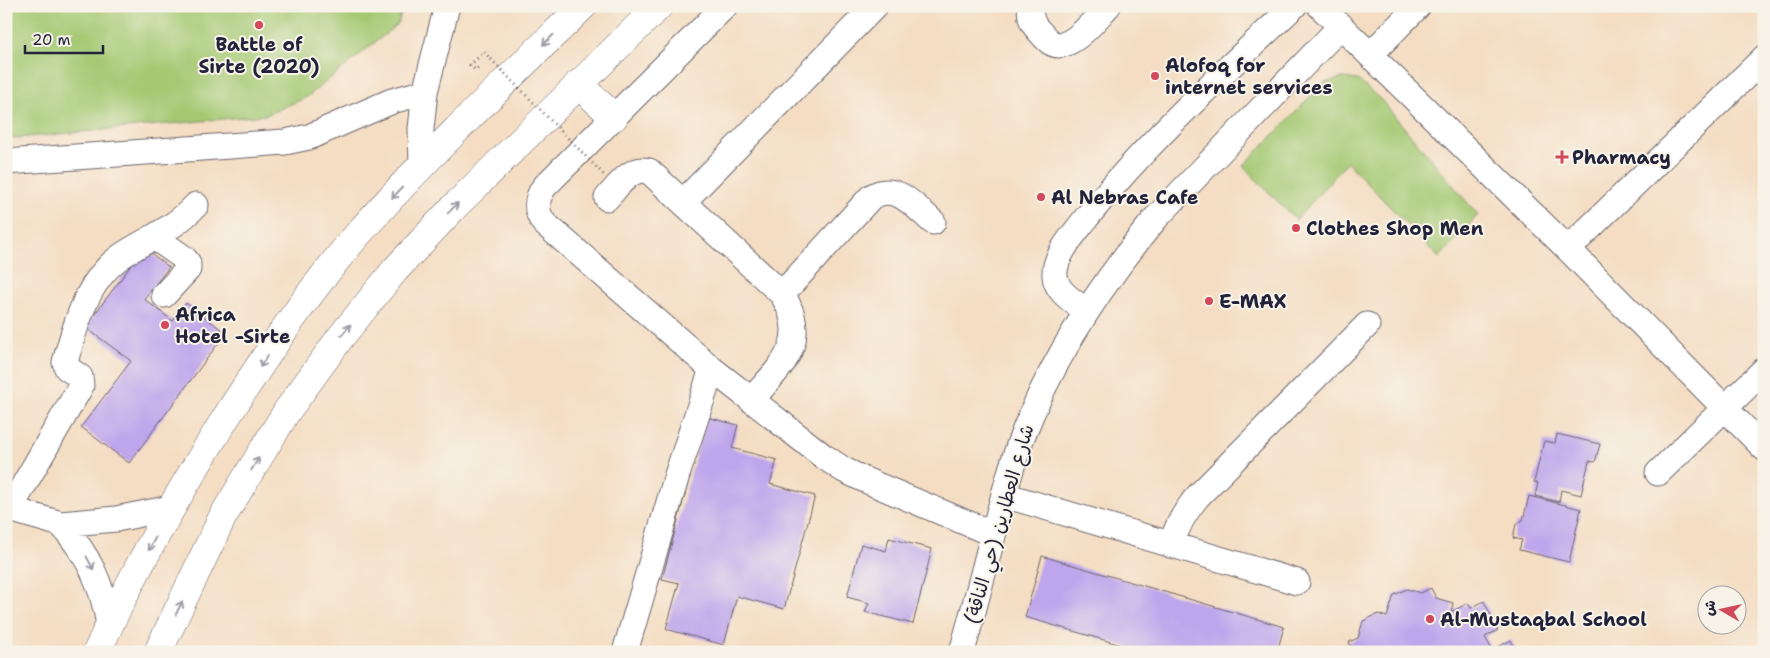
<svg xmlns="http://www.w3.org/2000/svg" width="1770" height="658" font-family="'Shantell Sans','Playpen Sans Arabic',sans-serif">
<rect width="100%" height="100%" fill="#f7f3e8"/>
<filter id="ink" filterUnits="userSpaceOnUse"><feTurbulence type="fractalNoise" baseFrequency=".02" numOctaves="2"/><feDisplacementMap in="SourceGraphic" scale="10" xChannelSelector="R" yChannelSelector="G"/><feConvolveMatrix kernelMatrix="1 2 1 2 8 2 1 2 1" color-interpolation-filters="sRGB"/></filter>
<filter id="wash" filterUnits="userSpaceOnUse"><feTurbulence type="fractalNoise" baseFrequency=".0096" numOctaves="4" result="noise"/><feDisplacementMap in="SourceGraphic" scale="20" xChannelSelector="R" yChannelSelector="G"/><feGaussianBlur stdDeviation="1.12" result="paint"/><feColorMatrix in="noise" values="0 0 0 0 0 0 0 0 0 0 0 0 0 0 0 0 0 1.4 0 .05"/><feComposite in="paint" operator="in"/></filter>
<g filter="url(#wash)">
<rect width="100%" height="100%" fill="#f4ddc2"/>
<path fill="#a5c973" stroke="#647657" d="M 6,6 L 403,6 L 398,24 L 307,97 L 266,115 L 6,139 Z
M 1343,78 L 1358,80 L 1381,100 L 1478,215 L 1439,258 L 1347,162 L 1296,220 L 1243,166 L 1324,83 Z"/>
<g id="blocks">
<path fill="#bea6ec" d="M 144,248 L 169,267 L 144,299 L 173,321 L 186,303 L 226,333 L 129,463 L 81,427 L 131,361 L 85,327 Z
M 706,417 L 738,425 L 732,448 L 777,460 L 770,484 L 815,496 L 784,609 L 737,596 L 724,645 L 666,629 L 679,583 L 662,579 Z
M 1557,434 L 1600,444 L 1595,462 L 1589,461 L 1581,495 L 1561,490 L 1559,502 L 1535,496 L 1538,483 L 1534,482 L 1544,441 L 1555,443 Z
M 1529,496 L 1581,509 L 1569,562 L 1519,550 L 1522,540 L 1513,538 L 1516,524 L 1523,520 Z
M 889,538 L 932,549 L 913,624 L 865,612 L 869,603 L 847,597 L 861,544 L 886,551 Z
M 1042,556 L 1284,627 L 1277,652 L 1145,652 L 1025,617 Z
M 1431,588 L 1436,598 L 1453,603 L 1451,612 L 1468,603 L 1471,608 L 1484,601 L 1498,630 L 1485,637 L 1491,648 L 1494,649 L 1511,640 L 1517,652 L 1473,652 L 1459,648 L 1456,652 L 1353,652 L 1349,642 L 1358,638 L 1363,621 L 1378,614 L 1387,617 L 1394,595 L 1407,589 L 1421,593 Z"/>
</g>
</g>
<g filter="url(#ink)">
<use href="#blocks" fill-opacity="0" stroke="#6c636a" stroke-width="1"/>
<g fill="none" stroke-linecap="round" stroke-linejoin="round">
<g stroke="#6c636a" stroke-width="27">
<path id="minor" d="M 725,6 L 544,187 C 536,199 535,211 544,223 L 712,369 L 823,456 L 844,470 L 865,480 L 993,534
M 1031,6 C 1029,16 1032,24 1039,31 C 1042,34 1046,39 1050,42 C 1069,55 1096,18 1108,6
M 1320,6 L 1568,249 L 1764,448
M 1370,55 L 1418,6
M 6,162 L 285,142 L 309,137 L 392,101 L 425,92
M 422,165 L 421,129 L 425,92 L 447,6
M 607,198 C 618,186 632,165 649,171 L 782,294 C 812,341 781,366 751,400
M 683,202 L 875,6
M 154,237 L 184,258 L 188,263 L 188,269 L 164,295
M 1568,249 L 1764,58
M 782,294 L 871,197 C 896,181 915,207 933,222
M 1086,311 C 1075,302 1056,292 1055,276 C 1053,256 1076,232 1087,217 C 1149,140 1222,74 1294,6
M 1658,473 L 1764,370
M 1004,495 L 1297,582
M 6,508 L 61,524 L 116,519 L 171,508
M 10,509 L 81,386 L 80,377 L 67,368 L 65,362 C 77,321 87,277 126,253 C 150,238 176,227 196,205
M 61,524 C 89,556 102,583 109,625
M 1171,545 C 1177,525 1185,511 1198,496 L 1367,325
M 625,652 L 677,475 L 712,369
M 962,652 C 974,609 985,566 996,524 C 1004,495 1011,465 1022,437 C 1053,357 1101,284 1156,218 L 1341,26"/>
</g>
<g stroke="#6c636a" stroke-width="29">
<path id="highway" d="M 578,84 L 614,117
M 97,652 C 133,571 178,494 225,419 C 266,355 309,290 359,233 C 429,154 507,80 583,6
M 158,652 L 223,516 L 287,411 L 340,338 L 395,270 L 453,208 L 659,6"/>
</g>
<path stroke="#6c636a" stroke-width="3" stroke-dasharray="1 4" stroke-linecap="butt" d="M 478,68 L 475,70 L 470,65 L 484,52"/>
<use href="#minor" stroke="#fff" stroke-width="25"/>
<use href="#highway" stroke="#fff" stroke-width="28"/>
<path stroke="#6c636a" stroke-width="3" stroke-dasharray="1 4" stroke-linecap="butt" d="M 484,52 L 604,175"/>
</g>
<defs><path id="oneway-shaft" d="M-6 0H5M1.5-3L5.5 0L1.5 3" fill="none" stroke-width="1.6" stroke-linecap="round" stroke-linejoin="round" transform="scale(1.25)"/></defs>
<g stroke="#9c9ca7">
<use href="#oneway-shaft" transform="translate(548 40) rotate(136)"/>
<use href="#oneway-shaft" transform="translate(397 193) rotate(133)"/>
<use href="#oneway-shaft" transform="translate(453 208) rotate(-46)"/>
<use href="#oneway-shaft" transform="translate(346 330) rotate(-51)"/>
<use href="#oneway-shaft" transform="translate(264 361) rotate(124)"/>
<use href="#oneway-shaft" transform="translate(255 464) rotate(-59)"/>
<use href="#oneway-shaft" transform="translate(152 544) rotate(118)"/>
<use href="#oneway-shaft" transform="translate(90 563) rotate(62)"/>
<use href="#oneway-shaft" transform="translate(179 608) rotate(-64)"/>
</g>
</g>
<g fill="#d1495b" stroke="#f7f3e8" stroke-width="2">
<circle cx="259" cy="25" r="5"/>
<circle cx="1155" cy="76" r="5"/>
<path d="M1559.5 149.5h5v5h5v5h-5v5h-5v-5h-5v-5h5z"/>
<circle cx="1041" cy="197" r="5"/>
<circle cx="1296" cy="228" r="5"/>
<circle cx="1209" cy="301" r="5"/>
<circle cx="165" cy="325" r="5"/>
<circle cx="1430" cy="619" r="5"/>
</g>
<g text-anchor="middle" dominant-baseline="central" stroke-width="4" stroke-linejoin="round" paint-order="stroke">
<g font-size="19" font-weight="bold" fill="#22223b" stroke="#f7f3e8" text-anchor="start">
<text x="259" y="44" text-anchor="middle">Battle of<tspan x="259" dy="22">Sirte (2020)</tspan></text>
<text x="1165" y="65">Alofoq for<tspan x="1165" dy="22">internet services</tspan></text>
<text x="1572" y="157">Pharmacy</text>
<text x="1051" y="197">Al Nebras Cafe</text>
<text x="1306" y="228">Clothes Shop Men</text>
<text x="1219" y="301">E-MAX</text>
<text x="175" y="314">Africa<tspan x="175" dy="22">Hotel -Sirte</tspan></text>
<text x="1440" y="619">Al-Mustaqbal School</text>
</g>
<g font-size="19" fill="#22223b" stroke="#f7f3e8">
<text transform="translate(999 524) rotate(-74)">شارع العطارين (حي الناقة)</text>
</g>
</g>
<rect width="1770" height="658" fill="none" stroke="#f7f3e8" stroke-width="25"/>
<g transform="translate(1722 610) rotate(279)"><circle r="24" fill="#f7f3e8" stroke="#a29fa3"/>
<path d="M0-4L9 19L0 12L-9 19Z" fill="#d1495b"/>
<text y="-8" font-size="14" font-weight="bold" text-anchor="middle" fill="#22223b">ش</text>
</g>
<path d="M25 45v8h78v-8" fill="none" stroke="#22223b" stroke-width="2.5"/>
<text x="32" y="45" font-size="15" fill="#22223b" stroke="#f7f3e8" stroke-width="4" paint-order="stroke">20 m</text>
</svg>
